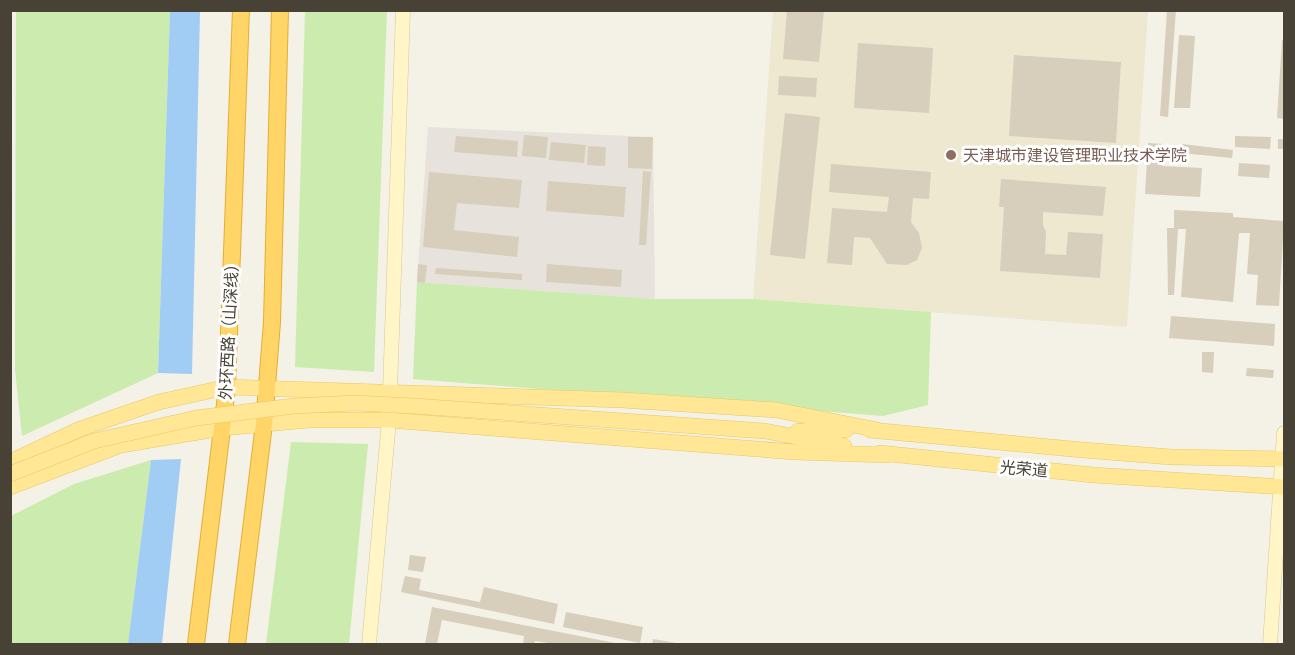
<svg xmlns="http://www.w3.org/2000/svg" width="1295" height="655" font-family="'Fira Sans Condensed','Noto Sans SC',sans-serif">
<rect width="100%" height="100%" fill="#f4f1e7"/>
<path fill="#e7e3dc" d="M 428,127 L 653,137 L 655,299 L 417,282 Z"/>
<path fill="#eee8d0" d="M 773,11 L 1148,11 L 1127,327 L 753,299 Z"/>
<path fill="#ccebae" d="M 16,11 L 170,11 L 158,373 L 22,436 L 15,370 Z
M 305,11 L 387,11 L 374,372 L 295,367 Z
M 417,282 L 655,299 L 753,299 L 931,312 L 928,405 L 883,416 L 413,379 Z
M 291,442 L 368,444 L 349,644 L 266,644 Z
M 151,460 L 128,644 L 11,644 L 11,516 L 74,484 Z"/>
<path fill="#a1cdf4" d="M 170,11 L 200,11 L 192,374 L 158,373 Z
M 181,459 L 162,644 L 128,644 L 151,460 Z"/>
<path fill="#d7cebc" d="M 787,10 L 824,10 L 819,62 L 783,59 Z
M 1167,10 L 1176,10 L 1168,117 L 1160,116 Z
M 1179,35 L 1195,36 L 1190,108 L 1174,108 Z
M 1282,40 L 1284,40 L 1284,119 L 1277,118 Z
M 858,43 L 933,48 L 929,113 L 854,108 Z
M 1014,55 L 1121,62 L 1116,143 L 1009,136 Z
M 779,76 L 817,78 L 816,97 L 778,95 Z
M 785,113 L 820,117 L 805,259 L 770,255 Z
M 524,135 L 548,137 L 546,158 L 522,156 Z
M 456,136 L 518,141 L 517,157 L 454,152 Z
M 1235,136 L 1271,137 L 1270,149 L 1235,147 Z
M 628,137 L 653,137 L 652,169 L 628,168 Z
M 1278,139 L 1284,139 L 1284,149 L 1278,149 Z
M 551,142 L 586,145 L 584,163 L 549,160 Z
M 1148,143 L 1164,144 L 1162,166 L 1202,168 L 1200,197 L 1145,194 Z
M 1182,144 L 1233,150 L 1232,158 L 1181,153 Z
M 588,146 L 606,147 L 605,166 L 587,165 Z
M 1239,163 L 1270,165 L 1269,178 L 1238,176 Z
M 831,164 L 931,172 L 929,199 L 913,198 L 911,222 L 919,233 L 922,248 L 917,260 L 907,265 L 887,264 L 870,238 L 854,237 L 852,265 L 827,263 L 832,208 L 887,212 L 889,197 L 829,192 Z
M 643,171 L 651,172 L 646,245 L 639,245 Z
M 429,172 L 522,180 L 519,208 L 457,203 L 454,230 L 519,237 L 517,257 L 423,247 Z
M 1001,179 L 1106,187 L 1103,216 L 1043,212 L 1043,225 L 1046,232 L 1045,254 L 1066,255 L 1068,232 L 1103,234 L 1100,278 L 1000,271 L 1004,207 L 999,207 Z
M 548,181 L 626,187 L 624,217 L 546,211 Z
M 1174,210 L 1233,213 L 1233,217 L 1284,221 L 1279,306 L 1256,305 L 1258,275 L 1247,274 L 1250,233 L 1239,233 L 1233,302 L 1181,297 L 1186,229 L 1178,229 L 1174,295 L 1168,295 L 1167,228 L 1174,228 Z
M 418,264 L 427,265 L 425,283 L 417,282 Z
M 547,264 L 622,270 L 621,287 L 546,282 Z
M 436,268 L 522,274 L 522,280 L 435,274 Z
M 1171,316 L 1275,324 L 1274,346 L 1169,338 Z
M 1202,352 L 1214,352 L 1213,373 L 1202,372 Z
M 1247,368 L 1274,370 L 1273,378 L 1246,376 Z
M 410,555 L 426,557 L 423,572 L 408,570 Z
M 405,576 L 421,579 L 419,590 L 480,602 L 484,587 L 558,604 L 554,624 L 401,592 Z
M 432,607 L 615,643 L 615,644 L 555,644 L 535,641 L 534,644 L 523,644 L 524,636 L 442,620 L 437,644 L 425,644 Z
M 566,612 L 643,627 L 640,643 L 563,627 Z
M 653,639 L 676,643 L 676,644 L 652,644 Z"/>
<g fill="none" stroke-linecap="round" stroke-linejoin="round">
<g stroke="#d7c995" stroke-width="15">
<path id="secondary" d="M 369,644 L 389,420 L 403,10
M 1270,644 L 1284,433"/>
</g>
<g stroke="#eac860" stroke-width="16">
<path id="primary" d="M 870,430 L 1083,450 L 1171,457 L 1284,459
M 765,431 L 844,446
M 798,431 L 846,430
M 880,453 L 1093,475 L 1284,487
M 10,462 L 80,429 L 159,402 L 227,387 L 622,400 L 776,410 L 878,430
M 10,487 L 121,445 L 222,428 L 309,420 L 389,420 L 795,452 L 888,455"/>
</g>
<g stroke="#e6ad30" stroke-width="18">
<path id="highway" d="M 196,644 L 227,387 L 241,10
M 237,644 L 264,424 L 272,322 L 280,10"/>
</g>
<use href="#secondary" stroke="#fff5c7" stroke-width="14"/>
<use href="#primary" stroke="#ffe796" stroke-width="15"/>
<use href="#highway" stroke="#ffd568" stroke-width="16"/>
<g stroke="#eac860" stroke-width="16" stroke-linecap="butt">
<path id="primary-bridge" d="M 10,474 L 94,441 L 196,418 L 294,406 L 355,403 L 414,406 L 765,431"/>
</g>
<use href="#primary-bridge" stroke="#ffe796" stroke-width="15"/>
</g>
<circle fill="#8d6e63" stroke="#fff" stroke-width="2" cx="951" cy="155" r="6"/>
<g text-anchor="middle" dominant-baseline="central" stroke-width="6" stroke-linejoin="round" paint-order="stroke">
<g font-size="16" fill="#785e54" stroke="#fff" text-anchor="start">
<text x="963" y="155">天津城市建设管理职业技术学院</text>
</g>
<g font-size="16" fill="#484236" stroke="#fff">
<text transform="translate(229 328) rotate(-87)">外环西路（山深线）</text>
<text transform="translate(1024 469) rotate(5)">光荣道</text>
</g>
</g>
<rect width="1295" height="655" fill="none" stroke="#484236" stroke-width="24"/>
</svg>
